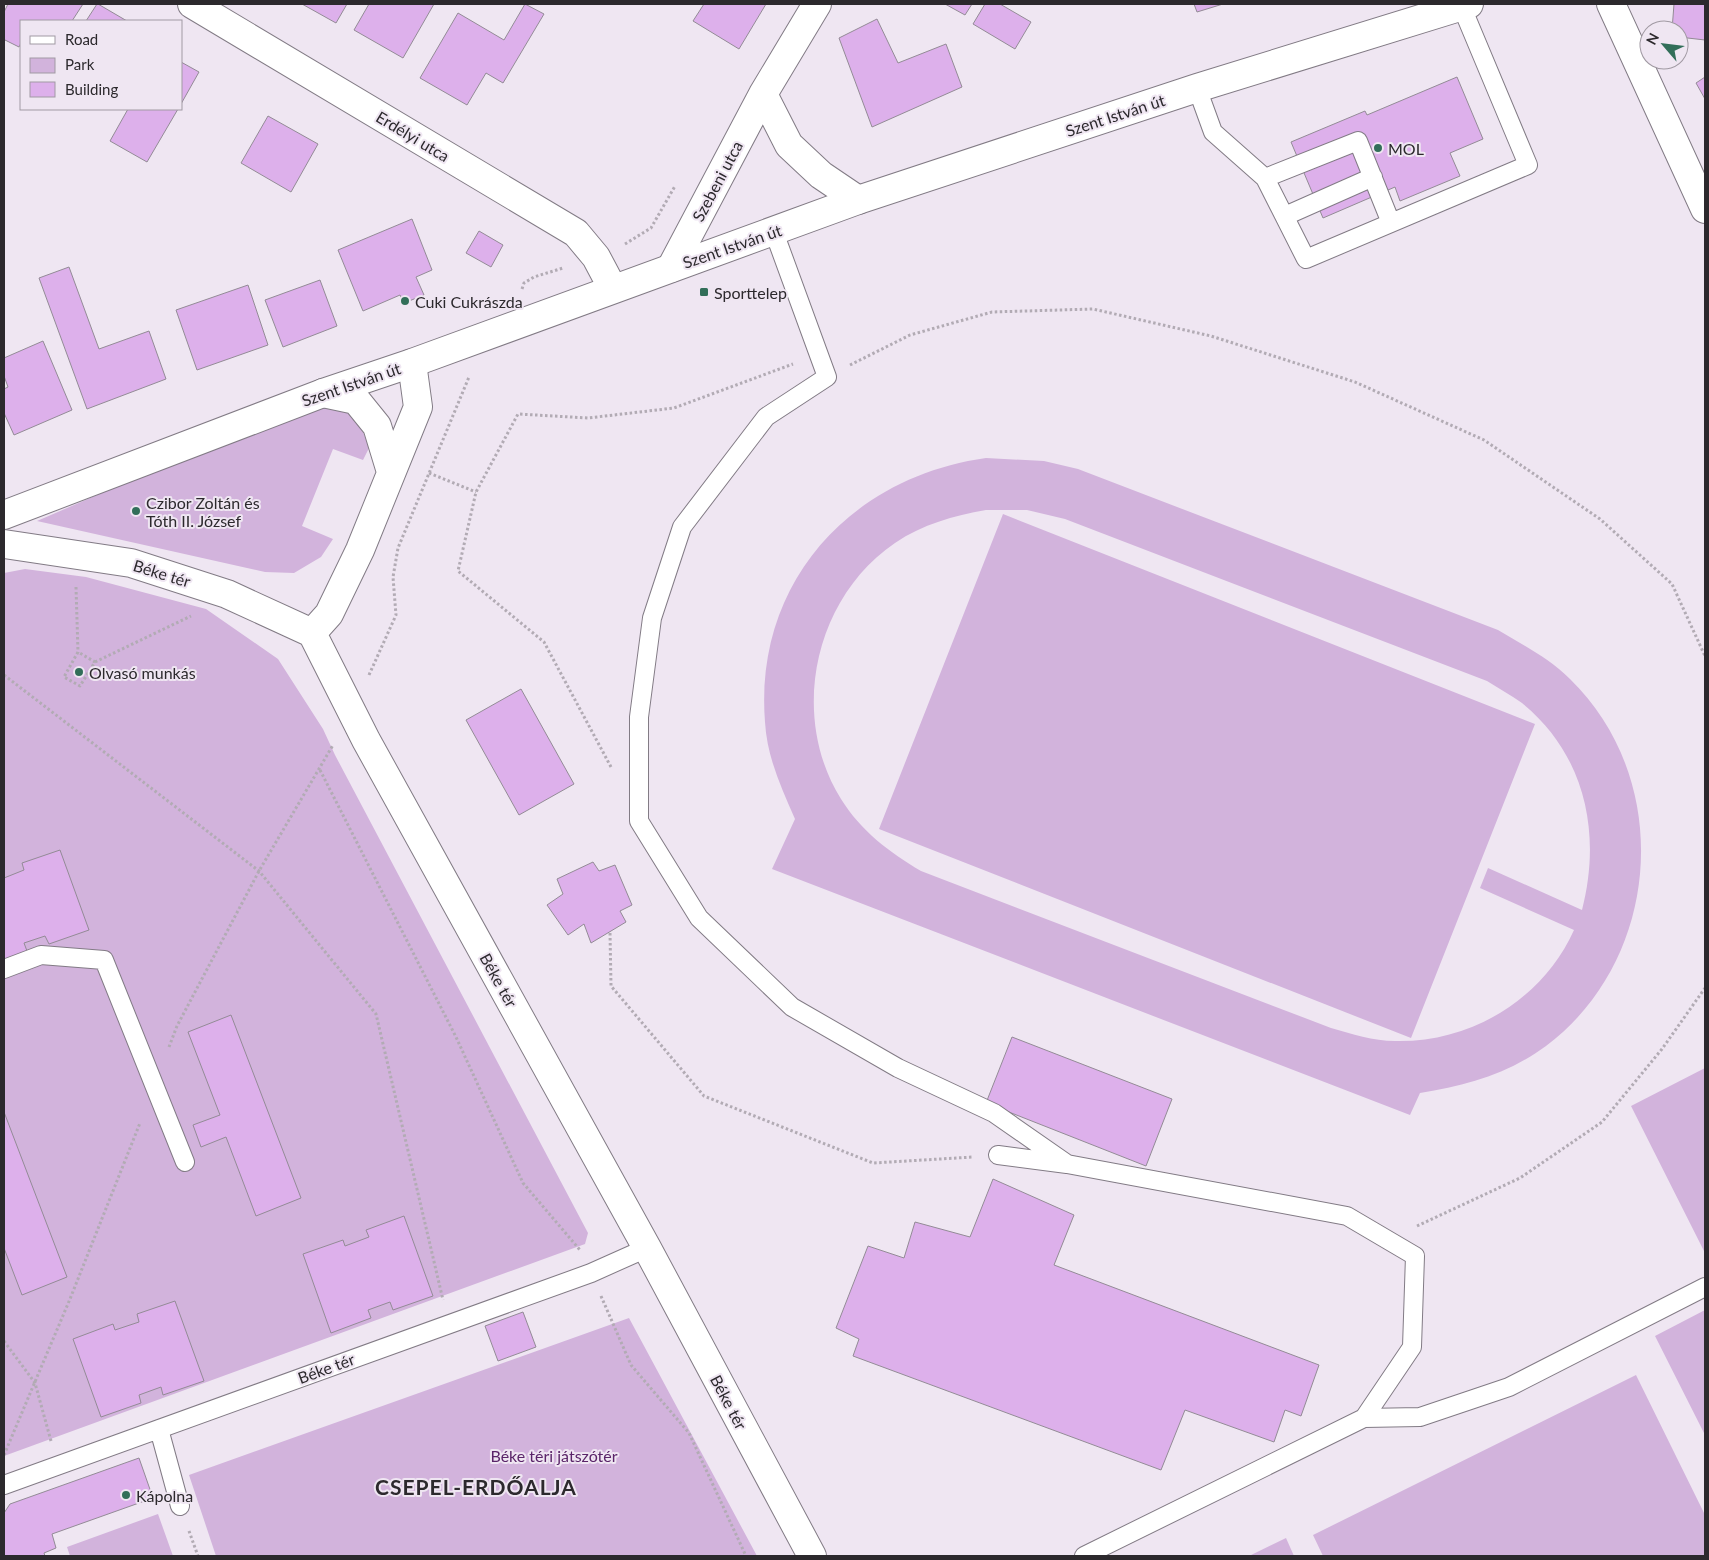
<svg xmlns="http://www.w3.org/2000/svg" width="1709" height="1560" font-family="Lato,sans-serif">
<rect width="100%" height="100%" fill="#efe6f2"/>
<path fill="#d2b3dc" fill-rule="evenodd" d="M 310,403 C 351,406 356,408 369,448 L 363,460 L 333,449 L 302,526 L 333,539 L 321,557 L 294,573 L 265,572 L 37,521 Z
M 986,458 L 1044,461 L 1078,469 L 1498,630 C 1523,645 1549,658 1570,679 C 1674,780 1662,959 1546,1046 C 1508,1074 1466,1086 1420,1093 L 1410,1115 L 772,869 L 795,819 C 781,787 767,757 765,722 C 754,582 851,477 986,458 ZM 986,510 L 1027,510 L 1065,519 L 1487,681 C 1498,688 1511,695 1522,703 C 1585,754 1602,833 1582,910 L 1488,868 L 1480,888 L 1574,930 C 1543,999 1471,1043 1395,1041 C 1373,1041 1352,1034 1331,1028 L 921,871 C 889,852 861,831 841,799 C 789,716 814,598 895,543 C 923,524 953,516 986,510 Z
M 1003,514 L 1535,724 L 1411,1038 L 879,829 Z
M 25,569 L 86,577 L 206,609 L 278,659 L 323,729 L 335,755 L 588,1233 L 585,1244 L 4,1456 L 4,573 Z
M 1705,1068 L 1705,1253 L 1631,1106 Z
M 1705,1310 L 1705,1435 L 1655,1336 Z
M 629,1318 L 757,1556 L 216,1556 L 189,1475 Z
M 1636,1375 L 1705,1515 L 1705,1556 L 1323,1556 L 1313,1535 Z
M 158,1514 L 173,1556 L 70,1556 L 67,1547 Z
M 1286,1538 L 1294,1556 L 1249,1556 Z"/>
<path fill="#ddb0eb" stroke="#938b96" d="M 8,4 L 83,4 L 72,21 L 21,21 L 21,43 L 19,47 L 5,40 L 4,42 L 4,12 Z
M 97,4 L 98,4 L 127,21 L 86,21 Z
M 302,4 L 347,4 L 336,23 Z
M 369,4 L 434,4 L 403,58 L 354,30 Z
M 525,4 L 544,14 L 503,83 L 486,73 L 467,105 L 420,78 L 458,13 L 504,40 Z
M 704,4 L 766,4 L 739,49 L 693,21 Z
M 945,4 L 972,4 L 965,15 Z
M 985,4 L 1000,4 L 1031,22 L 1015,49 L 973,24 Z
M 1194,4 L 1223,4 L 1197,12 Z
M 1674,4 L 1705,4 L 1705,40 L 1679,37 L 1679,30 L 1672,30 Z
M 877,19 L 898,63 L 946,44 L 962,87 L 872,127 L 839,38 Z
M 181,62 L 199,72 L 181,104 Z
M 1457,77 L 1483,139 L 1450,153 L 1460,176 L 1400,201 L 1395,187 L 1323,218 L 1291,142 L 1365,111 L 1367,115 Z
M 1705,77 L 1705,99 L 1696,83 Z
M 128,109 L 178,109 L 147,162 L 110,141 Z
M 268,116 L 318,144 L 291,192 L 241,163 Z
M 412,219 L 432,270 L 416,277 L 424,295 L 404,303 L 400,295 L 363,311 L 338,250 Z
M 479,231 L 503,245 L 491,267 L 466,253 Z
M 69,267 L 99,349 L 149,331 L 166,379 L 87,409 L 39,278 Z
M 320,280 L 337,326 L 283,347 L 265,300 Z
M 248,285 L 268,345 L 197,370 L 176,310 Z
M 43,341 L 72,410 L 14,435 L 4,413 L 4,389 L 8,387 L 4,376 L 4,358 Z
M 521,689 L 574,784 L 519,815 L 466,720 Z
M 60,850 L 89,930 L 49,944 L 45,936 L 24,943 L 27,951 L 4,960 L 4,878 L 24,870 L 22,863 Z
M 593,862 L 599,871 L 615,865 L 632,905 L 620,911 L 626,922 L 591,943 L 584,924 L 568,935 L 547,905 L 563,894 L 557,879 Z
M 231,1015 L 301,1198 L 256,1216 L 226,1137 L 201,1147 L 193,1125 L 220,1115 L 188,1032 Z
M 1012,1037 L 1172,1099 L 1146,1166 L 986,1103 Z
M 4,1112 L 67,1277 L 22,1295 L 4,1248 Z
M 993,1179 L 1074,1215 L 1054,1265 L 1319,1365 L 1301,1416 L 1285,1410 L 1274,1442 L 1185,1410 L 1161,1470 L 853,1356 L 859,1339 L 836,1328 L 868,1246 L 904,1258 L 915,1222 L 970,1237 Z
M 404,1216 L 433,1296 L 393,1310 L 390,1302 L 368,1310 L 371,1318 L 331,1333 L 303,1254 L 343,1240 L 345,1246 L 369,1237 L 366,1230 Z
M 175,1301 L 204,1381 L 163,1395 L 161,1387 L 139,1395 L 141,1403 L 101,1417 L 73,1339 L 113,1324 L 115,1330 L 139,1322 L 137,1314 Z
M 523,1312 L 536,1347 L 498,1361 L 485,1326 Z
M 139,1458 L 153,1498 L 52,1534 L 56,1548 L 44,1553 L 45,1556 L 4,1556 L 4,1513 L 10,1504 Z"/>
<g fill="none" stroke-linecap="round" stroke-linejoin="round">
<g stroke="#827b85" stroke-width="20">
<path id="lane" d="M 1197,88 L 1213,132 L 1265,178 L 1306,259 L 1528,165 L 1461,5
M 1265,178 L 1358,141 L 1391,223
M 1285,216 L 1373,177
M 774,232 L 827,377 L 766,417 L 682,527 L 652,618 L 639,717 L 639,821 L 699,918 L 792,1007 L 898,1068 L 994,1113 L 1067,1164
M 4,969 L 41,955 L 104,960 L 185,1162
M 998,1155 L 1067,1164 L 1347,1216 L 1415,1256 L 1412,1347 L 1364,1418 L 1084,1556
M 1364,1418 L 1420,1417 L 1509,1387 L 1705,1287
M 159,1429 L 180,1506
M 4,1485 L 591,1273 L 647,1248"/>
</g>
<g stroke="#827b85" stroke-width="30">
<path id="street" d="M 192,4 L 576,233 L 596,257 L 613,289
M 763,94 L 789,145 L 821,175 L 858,200
M 671,268 L 763,94 L 817,4
M 323,393 L 356,400 L 377,426 L 391,472
M 4,544 L 131,563 L 227,594 L 312,633
M 312,633 L 366,740 L 647,1248 L 812,1556
M 312,633 L 329,614 L 360,550 L 418,407 L 412,363"/>
</g>
<g stroke="#827b85" stroke-width="30">
<path id="secondary" d="M 1611,4 L 1705,209
M 4,515 L 323,393 L 412,363 L 858,200 L 1197,88 L 1469,4"/>
</g>
<path stroke="#b2abb4" stroke-width="3" stroke-dasharray="2.5 2.5" stroke-linecap="butt" d="M 625,244 L 651,228 L 675,186
M 522,289 L 524,283 L 534,277 L 563,268
M 850,365 L 910,335 L 992,312 L 1093,309 L 1211,336 L 1355,382 L 1484,440 L 1600,519 L 1672,584 L 1705,656
M 429,473 L 476,492
M 76,587 L 78,652 L 64,677 L 80,686 L 95,662 L 78,652
M 95,662 L 191,616
M 4,675 L 259,871 L 376,1014 L 443,1300
M 369,675 L 396,615 L 393,577 L 398,548 L 469,377
M 611,767 L 544,642 L 458,571 L 476,492 L 518,414 L 588,418 L 674,408 L 793,364
M 320,770 L 456,1037 L 523,1183 L 580,1250
M 610,933 L 611,986 L 704,1096 L 873,1163 L 973,1157
M 169,1047 L 177,1026 L 259,871 L 333,745
M 1417,1226 L 1520,1178 L 1602,1122 L 1662,1049 L 1705,988
M 601,1296 L 631,1365 L 689,1433 L 746,1556
M 4,1341 L 35,1383 L 51,1441
M 4,1455 L 70,1299 L 140,1123
M 189,1531 L 198,1556"/>
<use href="#lane" stroke="#fff" stroke-width="18"/>
<use href="#street" stroke="#fff" stroke-width="28"/>
<use href="#secondary" stroke="#fff" stroke-width="28"/>
</g>
<g fill="#326e59" stroke="#efe6f2" stroke-width="2">
<circle cx="1378" cy="148" r="5"/>
<rect x="699" y="287" width="10" height="10" rx="2.5"/>
<circle cx="405" cy="301" r="5"/>
<circle cx="136" cy="511" r="5"/>
<circle cx="79" cy="672" r="5"/>
<circle cx="126" cy="1495" r="5"/>
</g>
<g text-anchor="middle" dominant-baseline="central" stroke-width="4" stroke-linejoin="round" paint-order="stroke">
<g font-size="16" fill="#2c292d" stroke="#efe6f2">
<text transform="translate(1115 115) rotate(-18)">Szent István út</text>
<text transform="translate(413 136) rotate(31)">Erdélyi utca</text>
<text transform="translate(717 181) rotate(-62)">Szebeni utca</text>
<text transform="translate(732 246) rotate(-19)">Szent István út</text>
<text transform="translate(351 384) rotate(-19)">Szent István út</text>
<text transform="translate(162 573) rotate(17)">Béke tér</text>
<text transform="translate(499 980) rotate(61)">Béke tér</text>
<text transform="translate(326 1368) rotate(-20)">Béke tér</text>
<text transform="translate(729 1402) rotate(62)">Béke tér</text>
</g>
<g font-size="16" fill="#2c292d" stroke="#efe6f2" text-anchor="start">
<text x="1388" y="148">MOL</text>
<text x="714" y="292">Sporttelep</text>
<text x="415" y="301">Cuki Cukrászda</text>
<text x="146" y="502">Czibor Zoltán és<tspan x="146" dy="18">Tóth II. József</tspan></text>
<text x="89" y="672">Olvasó munkás</text>
<text x="136" y="1495">Kápolna</text>
</g>
<g font-size="16" fill="#5a2469" stroke="#efe6f2">
<text x="554" y="1455">Béke téri játszótér</text>
</g>
<g font-size="21" font-weight="bold" letter-spacing="1" fill="#2c292d" stroke="#efe6f2">
<text x="476" y="1486">CSEPEL-ERDŐALJA</text>
</g>
</g>
<rect width="1709" height="1560" fill="none" stroke="#2c292d" stroke-width="10"/>
<rect x="20" y="20" width="162" height="90" fill="#efe6f2" stroke="#a19aa3"/>
<rect x="30" y="36" width="25" height="8" fill="#ffffff" stroke="#a19aa3"/>
<text x="65" y="45" font-size="15" fill="#2c292d">Road</text>
<rect x="30" y="58" width="25" height="15" fill="#d2b3dc" stroke="#a19aa3"/>
<text x="65" y="70" font-size="15" fill="#2c292d">Park</text>
<rect x="30" y="82" width="25" height="15" fill="#ddb0eb" stroke="#a19aa3"/>
<text x="65" y="95" font-size="15" fill="#2c292d">Building</text>
<g transform="translate(1664 45) rotate(298)"><circle r="24" fill="#efe6f2" stroke="#a19aa3"/>
<path d="M0-4L9 19L0 12L-9 19Z" fill="#326e59"/>
<text y="-8" font-size="14" font-weight="bold" text-anchor="middle" fill="#2c292d">N</text>
</g>
</svg>
